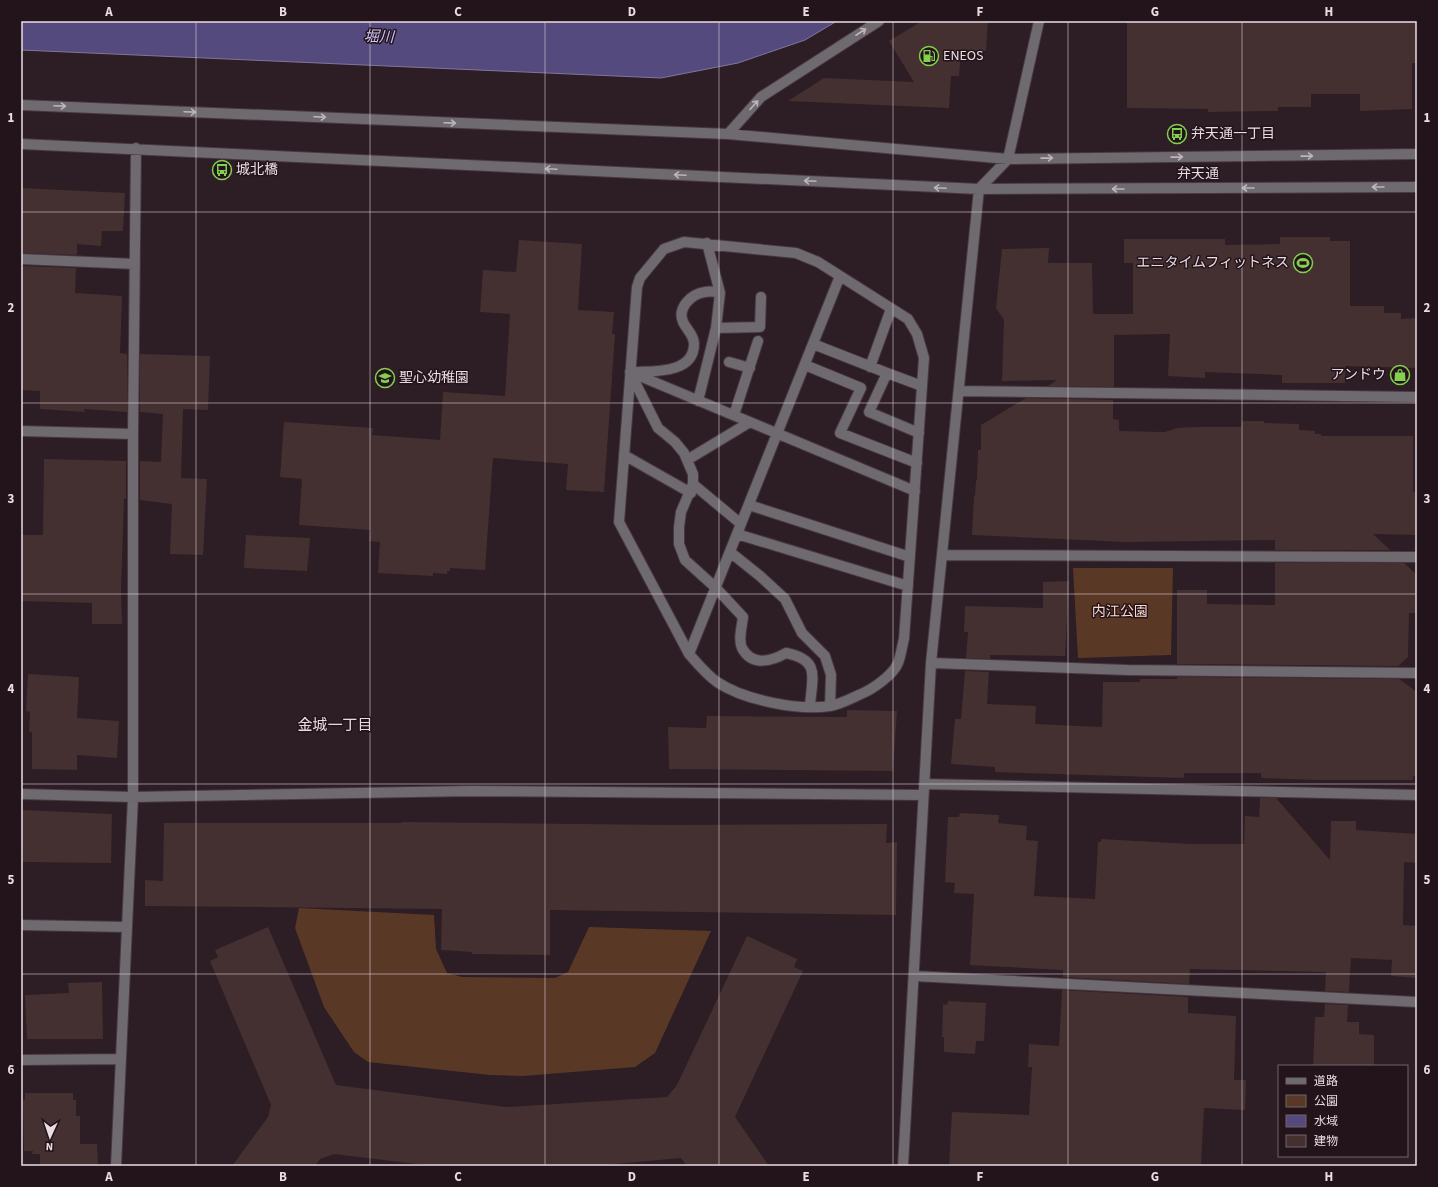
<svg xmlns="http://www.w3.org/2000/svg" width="1438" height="1187" font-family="'Source Sans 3','Noto Sans JP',sans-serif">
<rect width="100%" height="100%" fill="#2d1d24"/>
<path fill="#5a3826" d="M 1073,568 L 1173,568 L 1171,655 L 1078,658 Z
M 299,908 L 434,915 L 436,949 L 447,973 L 462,977 L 555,978 L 568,972 L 589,927 L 711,931 L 655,1053 L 635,1067 L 523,1076 L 490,1075 L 368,1062 L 354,1052 L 324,1007 L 295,928 Z"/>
<path fill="#544a7d" stroke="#81769b" d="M 21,21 L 837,21 L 805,40 L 738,63 L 661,78 L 21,50 Z"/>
<path fill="#443030" d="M 922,21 L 988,21 L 986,51 L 961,50 L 959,76 L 951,76 L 949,108 L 788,101 L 824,78 L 914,82 L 889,41 Z
M 1127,21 L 1417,21 L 1417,63 L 1412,63 L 1412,109 L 1360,111 L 1360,94 L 1311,94 L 1311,107 L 1278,107 L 1278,111 L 1208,112 L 1208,109 L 1127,108 Z
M 21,188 L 125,193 L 123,231 L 102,231 L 101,246 L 77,244 L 77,255 L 21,253 Z
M 1280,237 L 1330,237 L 1330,241 L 1350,241 L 1350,306 L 1384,306 L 1384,313 L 1401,313 L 1401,319 L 1417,318 L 1417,368 L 1345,366 L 1345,383 L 1282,383 L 1282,375 L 1205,372 L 1205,378 L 1168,376 L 1170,334 L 1114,335 L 1114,387 L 1048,386 L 1057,380 L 1002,381 L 1004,320 L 996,308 L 1002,249 L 1049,248 L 1048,263 L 1092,263 L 1093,314 L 1133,314 L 1133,263 L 1124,263 L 1124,239 L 1225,239 L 1225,245 L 1280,244 Z
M 519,240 L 582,244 L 578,310 L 614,312 L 612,334 L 615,334 L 604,492 L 566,490 L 568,464 L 493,458 L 485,570 L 450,568 L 450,571 L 447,571 L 447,574 L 433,573 L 433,576 L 378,573 L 380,542 L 369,541 L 370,530 L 299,525 L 302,479 L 280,477 L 284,422 L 373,428 L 372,435 L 440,440 L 443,392 L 505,396 L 510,314 L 480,312 L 483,270 L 516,272 Z
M 21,266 L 76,268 L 75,293 L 122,296 L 120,353 L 127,354 L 127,412 L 84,409 L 85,412 L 40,409 L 40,391 L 21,390 Z
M 140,354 L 210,356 L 208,410 L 183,409 L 181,478 L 207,479 L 203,555 L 170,554 L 172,504 L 140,500 L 140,461 L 161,462 L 163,414 L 140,412 Z
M 1026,398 L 1113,400 L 1113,419 L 1119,420 L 1119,431 L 1165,432 L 1177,428 L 1197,427 L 1241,427 L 1242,421 L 1264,421 L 1264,423 L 1299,424 L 1299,430 L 1315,431 L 1315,434 L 1321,434 L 1321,436 L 1413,436 L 1413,492 L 1417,492 L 1417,535 L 1373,534 L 1390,550 L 1275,550 L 1275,540 L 1126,542 L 972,535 L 974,496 L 975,496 L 976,480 L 977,480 L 978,450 L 981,450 L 981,425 Z
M 44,459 L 126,461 L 126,499 L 124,499 L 121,591 L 122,624 L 92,624 L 92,603 L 21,601 L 21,535 L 43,535 Z
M 246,535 L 310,538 L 307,571 L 244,568 Z
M 1275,563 L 1404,563 L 1417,575 L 1417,613 L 1409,613 L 1408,657 L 1398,666 L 1177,664 L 1177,590 L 1207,590 L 1207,604 L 1275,605 Z
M 1069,581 L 1065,656 L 990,655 L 990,659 L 966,658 L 968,632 L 964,632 L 965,606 L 1043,608 L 1043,582 Z
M 965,671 L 989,672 L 987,704 L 1036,706 L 1035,724 L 1102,727 L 1103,682 L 1140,682 L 1140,679 L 1177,679 L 1177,677 L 1399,679 L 1417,692 L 1417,776 L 1413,776 L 1413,780 L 1317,780 L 1261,778 L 1261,773 L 1184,773 L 1184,778 L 995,772 L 995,767 L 951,764 L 955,719 L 961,719 Z
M 28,674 L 79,677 L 77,718 L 119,721 L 117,758 L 77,755 L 77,770 L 32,769 L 32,732 L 29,732 L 30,712 L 26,711 Z
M 847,710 L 897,711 L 893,771 L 669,769 L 668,727 L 706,728 L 707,716 L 847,717 Z
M 1260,798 L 1276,798 L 1330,860 L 1331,821 L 1356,821 L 1356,830 L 1417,834 L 1417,863 L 1404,862 L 1403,925 L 1417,926 L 1417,978 L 1391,976 L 1392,960 L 1351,958 L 1349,992 L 1325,991 L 1326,972 L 1190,969 L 1189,984 L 1063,977 L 1063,970 L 970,965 L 974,894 L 954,893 L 955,883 L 945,882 L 948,817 L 959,817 L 960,813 L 999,815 L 998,823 L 1027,826 L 1026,840 L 1038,841 L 1034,896 L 1095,899 L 1098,842 L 1101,842 L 1101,839 L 1190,844 L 1244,844 L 1245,816 L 1259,817 Z
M 22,810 L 112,814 L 111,863 L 23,862 Z
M 402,822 L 670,825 L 887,824 L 886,843 L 897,842 L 896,915 L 550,910 L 550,955 L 472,954 L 472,952 L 441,950 L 442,909 L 145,906 L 145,880 L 163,881 L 164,823 L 402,823 Z
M 268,927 L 336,1085 L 506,1107 L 667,1097 L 677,1085 L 747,936 L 797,959 L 794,967 L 803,971 L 735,1117 L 769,1166 L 687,1166 L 681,1158 L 594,1166 L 433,1166 L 334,1154 L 320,1159 L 315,1166 L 232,1166 L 268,1117 L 271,1105 L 210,961 L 218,957 L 215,950 Z
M 102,982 L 103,1039 L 27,1039 L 25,995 L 69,993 L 68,983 Z
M 1062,990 L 1188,997 L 1188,1013 L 1236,1016 L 1234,1080 L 1246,1080 L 1245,1110 L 1204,1108 L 1201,1166 L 949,1166 L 952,1112 L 1029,1115 L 1032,1067 L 1028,1067 L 1029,1044 L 1059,1046 Z
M 948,1001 L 986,1003 L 984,1041 L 976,1041 L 975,1054 L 944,1052 L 944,1037 L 942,1037 L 943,1004 L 947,1005 Z
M 1325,1004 L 1348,1005 L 1347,1022 L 1359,1022 L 1359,1034 L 1374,1035 L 1374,1066 L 1313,1066 L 1315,1017 L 1324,1017 Z
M 25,1093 L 73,1093 L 73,1100 L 76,1100 L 76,1116 L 80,1116 L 80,1144 L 97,1144 L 98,1165 L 40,1166 L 40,1154 L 32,1154 L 33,1151 L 24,1151 L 23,1100 L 25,1100 Z"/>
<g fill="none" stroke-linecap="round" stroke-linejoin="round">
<g stroke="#47383f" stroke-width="12">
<path id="minor" d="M 21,105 L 728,134 L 1008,159 L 1417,154
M 728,134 L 761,97 L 879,21
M 21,144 L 979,189 L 1417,187
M 684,242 L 796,253 L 818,262 L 908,319 L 917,334 L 924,358 L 904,639 C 902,646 901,655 898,663 C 893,675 873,689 861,694 C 852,698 841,704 830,706 C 798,711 744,700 717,682 C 706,674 698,664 689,654 L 619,522 L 637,287 L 640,278 L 664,249 Z
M 21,259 L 135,264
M 716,328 L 760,327 L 761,297
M 813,344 L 887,373 L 869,412 L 919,433
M 729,362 L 750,368
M 805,365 L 861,388 L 840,433 L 917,463
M 870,367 L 891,309
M 630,372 L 658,428 L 675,442 L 684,453 L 693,474 L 693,484 L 681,512 L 679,527 L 679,544 L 685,560 L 716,588 L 743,617 C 742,626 738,640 742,648 C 752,667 772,661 786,653 C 821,660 812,677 810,706
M 630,372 L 915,491
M 634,372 C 653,371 694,374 694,344 C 694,335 687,330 683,322 C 677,308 691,294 705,292 C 710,291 716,292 720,293
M 887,373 L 922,386
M 959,391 L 1417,397
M 698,401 L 716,328 L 720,293 L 707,243
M 734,415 L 758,341
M 21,431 L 133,434
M 624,455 L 691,493
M 687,460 L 750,422
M 693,484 L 741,524
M 749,505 L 910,557
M 737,534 L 908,586
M 730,552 L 760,576 L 785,599 L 802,633 L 825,656 L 831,675 L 830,706
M 942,555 L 1417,557
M 689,654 L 840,276
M 931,663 L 1127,670 L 1417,673
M 924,784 L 1417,795
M 21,794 L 133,797 L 470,791 L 923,795
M 21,925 L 127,927
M 914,976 L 1417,1002
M 21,1060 L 121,1059
M 116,1166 L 133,797 L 133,434 L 136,148
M 903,1166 L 931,663 L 979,189 L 1008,159 L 1039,21"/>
</g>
<use href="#minor" stroke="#6f6970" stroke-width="10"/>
</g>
<defs><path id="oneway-shaft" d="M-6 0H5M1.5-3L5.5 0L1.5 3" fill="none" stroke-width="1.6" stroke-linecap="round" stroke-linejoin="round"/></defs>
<g stroke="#beb4ba">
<use href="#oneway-shaft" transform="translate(861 32) rotate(-33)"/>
<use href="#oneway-shaft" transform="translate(754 105) rotate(-48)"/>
<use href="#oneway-shaft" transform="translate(60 106) rotate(2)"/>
<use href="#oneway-shaft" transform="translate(190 112) rotate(2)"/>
<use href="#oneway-shaft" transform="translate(320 117) rotate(2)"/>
<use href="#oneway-shaft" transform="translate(450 123) rotate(2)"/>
<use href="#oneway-shaft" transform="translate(1307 156) rotate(-1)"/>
<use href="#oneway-shaft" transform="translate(1177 157) rotate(-1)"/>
<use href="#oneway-shaft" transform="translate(1047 158) rotate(-1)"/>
<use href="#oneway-shaft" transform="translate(551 169) rotate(-177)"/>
<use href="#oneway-shaft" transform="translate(680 175) rotate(-177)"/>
<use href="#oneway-shaft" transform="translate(810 181) rotate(-177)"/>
<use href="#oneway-shaft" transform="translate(1378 187) rotate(180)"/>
<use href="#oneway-shaft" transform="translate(940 188) rotate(-177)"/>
<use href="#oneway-shaft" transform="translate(1248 188) rotate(180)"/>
<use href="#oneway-shaft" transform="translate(1118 189) rotate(180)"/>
</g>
<path fill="none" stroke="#e9dde2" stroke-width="1" stroke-opacity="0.55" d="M 196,21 L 196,1166M 370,21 L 370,1166M 545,21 L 545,1166M 719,21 L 719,1166M 893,21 L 893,1166M 1068,21 L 1068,1166M 1242,21 L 1242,1166M 21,212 L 1417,212M 21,403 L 1417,403M 21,594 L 1417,594M 21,784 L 1417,784M 21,974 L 1417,974"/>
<defs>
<g id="fuel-ring" transform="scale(1)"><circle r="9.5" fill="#23131b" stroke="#83d04f" stroke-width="1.5"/><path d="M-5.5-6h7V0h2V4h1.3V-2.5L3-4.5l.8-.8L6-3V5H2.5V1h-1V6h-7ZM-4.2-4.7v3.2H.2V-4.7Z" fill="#83d04f"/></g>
<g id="bus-ring" transform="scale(1)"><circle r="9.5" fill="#23131b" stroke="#83d04f" stroke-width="1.5"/><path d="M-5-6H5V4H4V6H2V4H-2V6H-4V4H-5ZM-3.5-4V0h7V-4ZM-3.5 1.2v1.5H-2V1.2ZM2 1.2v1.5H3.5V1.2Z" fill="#83d04f"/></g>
<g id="stadium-ring" transform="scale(1)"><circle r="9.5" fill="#23131b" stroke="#83d04f" stroke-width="1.5"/><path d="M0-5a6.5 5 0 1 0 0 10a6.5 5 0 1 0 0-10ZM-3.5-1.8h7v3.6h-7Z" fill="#83d04f"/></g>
<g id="shop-ring" transform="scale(1)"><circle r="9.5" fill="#23131b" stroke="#83d04f" stroke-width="1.5"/><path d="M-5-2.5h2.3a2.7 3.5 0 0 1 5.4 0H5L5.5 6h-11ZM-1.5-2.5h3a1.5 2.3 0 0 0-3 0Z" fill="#83d04f"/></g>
<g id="school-ring" transform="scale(1)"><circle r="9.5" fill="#23131b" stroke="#83d04f" stroke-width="1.5"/><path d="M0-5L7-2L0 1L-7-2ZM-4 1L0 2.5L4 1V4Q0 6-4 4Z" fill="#83d04f"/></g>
</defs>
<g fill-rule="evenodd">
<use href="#fuel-ring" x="929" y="56"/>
<use href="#bus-ring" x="1177" y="134"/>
<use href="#bus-ring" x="222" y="170"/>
<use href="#stadium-ring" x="1303" y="263"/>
<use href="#shop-ring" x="1400" y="375"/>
<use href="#school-ring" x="385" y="378"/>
</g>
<g text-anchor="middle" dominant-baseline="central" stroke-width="3" stroke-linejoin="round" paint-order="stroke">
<g font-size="14" fill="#e9dde2" stroke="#23131b" text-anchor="start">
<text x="943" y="56">ENEOS</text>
<text x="1191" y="134">弁天通一丁目</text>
<text x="236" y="170">城北橋</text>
<text x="1289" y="263" text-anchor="end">エニタイムフィットネス</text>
<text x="1386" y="375" text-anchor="end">アンドウ</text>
<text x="399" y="378">聖心幼稚園</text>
</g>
<g font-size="14" fill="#e9dde2" stroke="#23131b">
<text x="1198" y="174">弁天通</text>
</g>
<g font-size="14" fill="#fbd9c8" stroke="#23131b">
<text x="1120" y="612">内江公園</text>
</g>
<g font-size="15" font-style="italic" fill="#cbc3f4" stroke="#23131b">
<text transform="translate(379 37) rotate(2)">堀川</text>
</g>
<g font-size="15" fill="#e9dde2" stroke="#23131b">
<text x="335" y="725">金城一丁目</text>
</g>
</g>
<rect width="1438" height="1187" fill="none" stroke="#23131b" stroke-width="44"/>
<rect x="1278" y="1065" width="130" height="92" fill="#23131b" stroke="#72646b"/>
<rect x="1286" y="1078" width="20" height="6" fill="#6f6970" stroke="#72646b"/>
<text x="1314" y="1085" font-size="12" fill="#e9dde2">道路</text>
<rect x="1286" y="1095" width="20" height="12" fill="#5a3826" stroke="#72646b"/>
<text x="1314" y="1105" font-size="12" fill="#e9dde2">公園</text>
<rect x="1286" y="1115" width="20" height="12" fill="#544a7d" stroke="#72646b"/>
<text x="1314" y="1125" font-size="12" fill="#e9dde2">水域</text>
<rect x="1286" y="1135" width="20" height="12" fill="#443030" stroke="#72646b"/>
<text x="1314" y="1145" font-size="12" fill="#e9dde2">建物</text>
<g transform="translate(50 1137) rotate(183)" stroke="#23131b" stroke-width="3" paint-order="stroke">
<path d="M0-3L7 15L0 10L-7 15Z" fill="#e9dde2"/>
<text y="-6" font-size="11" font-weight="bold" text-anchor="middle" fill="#e9dde2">N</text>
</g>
<rect x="22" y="22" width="1394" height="1143" fill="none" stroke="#e9dde2" stroke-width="1.5"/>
<g font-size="13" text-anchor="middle" font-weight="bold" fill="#e9dde2">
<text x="109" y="16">A</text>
<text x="283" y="16">B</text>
<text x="458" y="16">C</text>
<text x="632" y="16">D</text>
<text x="806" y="16">E</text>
<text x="980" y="16">F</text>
<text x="1155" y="16">G</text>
<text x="1329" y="16">H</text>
<text x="11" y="122">1</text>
<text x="1427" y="122">1</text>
<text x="11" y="312">2</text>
<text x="1427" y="312">2</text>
<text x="11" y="503">3</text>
<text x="1427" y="503">3</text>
<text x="11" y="693">4</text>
<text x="1427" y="693">4</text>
<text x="11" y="884">5</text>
<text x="1427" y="884">5</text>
<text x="11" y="1074">6</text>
<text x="1427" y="1074">6</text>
<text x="109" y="1181">A</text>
<text x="283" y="1181">B</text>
<text x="458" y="1181">C</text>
<text x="632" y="1181">D</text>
<text x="806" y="1181">E</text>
<text x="980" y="1181">F</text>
<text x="1155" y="1181">G</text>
<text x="1329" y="1181">H</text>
</g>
</svg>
